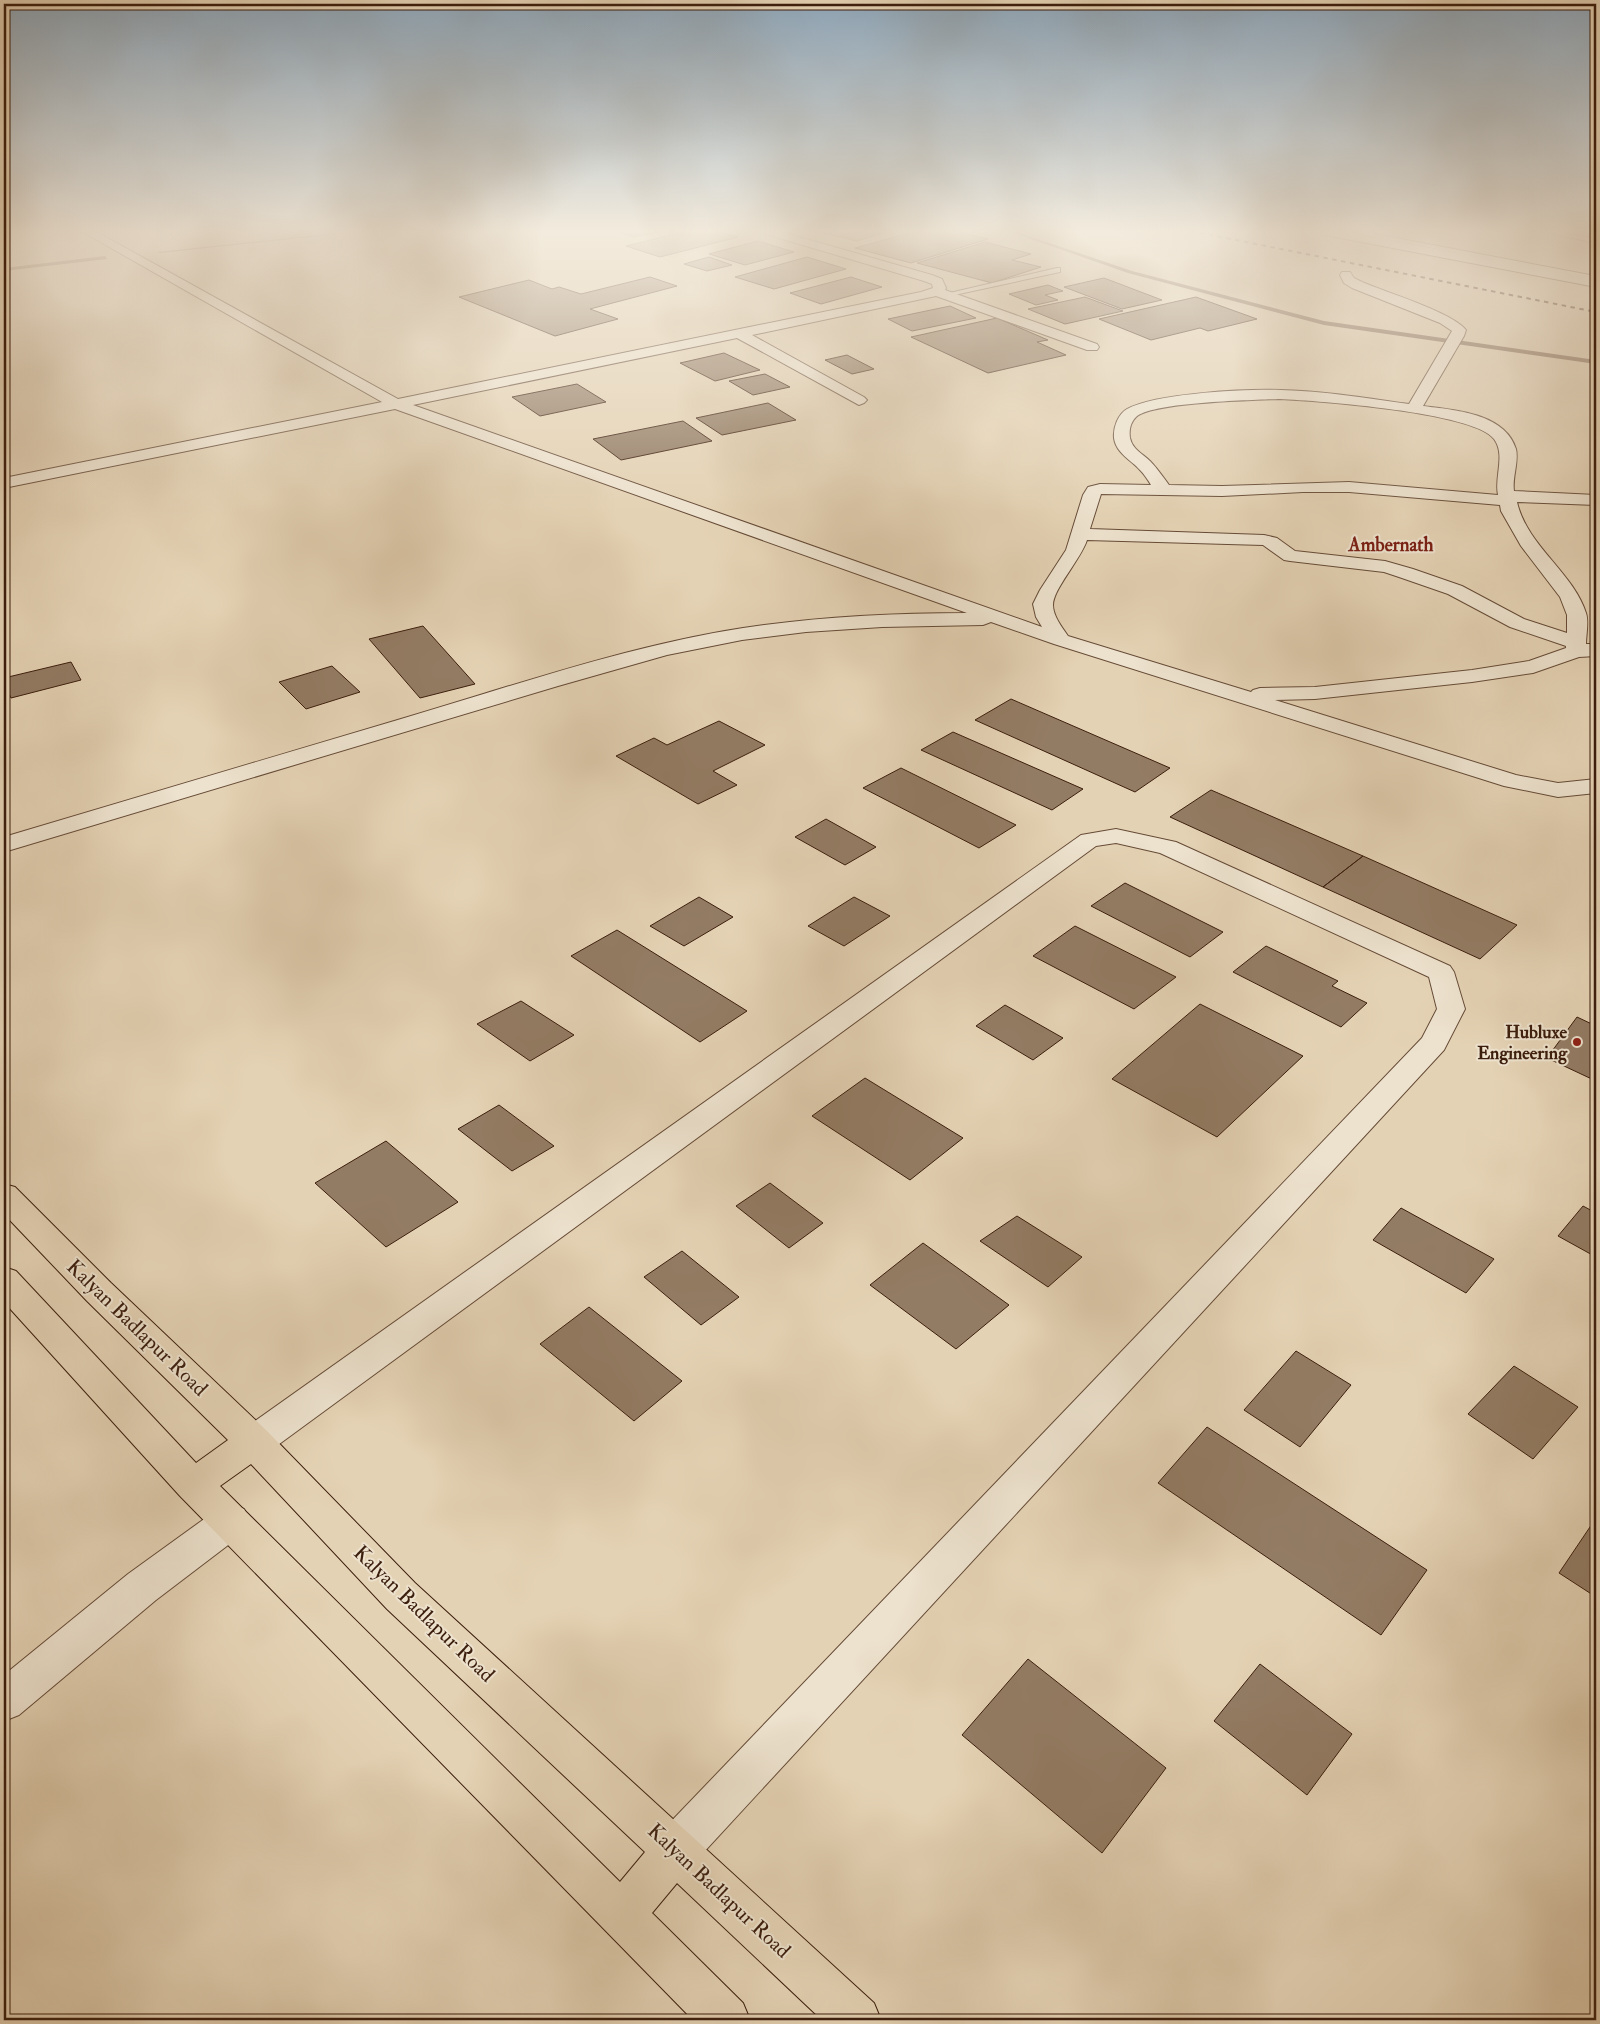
<svg xmlns="http://www.w3.org/2000/svg" width="1600" height="2024" font-family="'IM FELL Double Pica',serif">
<rect width="100%" height="100%" fill="#e4d2b4"/>
<filter id="stains"><feTurbulence type="fractalNoise" baseFrequency=".004" numOctaves="4"/><feColorMatrix values="0 0 0 0 .2 0 0 0 0 .09 0 0 0 0 .02 0 0 0 .5 -.17"/></filter>
<radialGradient id="worn" r=".72"><stop offset=".6" stop-color="#630" stop-opacity="0"/><stop offset="1" stop-color="#630" stop-opacity=".3"/></radialGradient>
<g fill="none" stroke-linecap="round" stroke-linejoin="round">
<path fill="#7f654f" fill-rule="evenodd" d="M 354,231 L 368,231 L 160,253 L 158,252 Z
M 1008,231 L 1014,231 L 1132,271 L 1324,321 L 1596,360 L 1596,364 L 1324,325 L 1128,273 Z
M 105,256 L 107,259 L 4,271 L 4,268 Z"/>
</g>
<path fill="#937c64" stroke="#3c1e0d" d="M 615,231 L 661,231 L 634,237 Z
M 687,231 L 716,231 L 738,237 L 660,257 L 626,246 Z
M 829,231 L 891,231 L 857,241 L 823,233 Z
M 916,231 L 954,231 L 988,239 L 911,263 L 855,248 Z
M 758,241 L 794,252 L 745,265 L 709,254 Z
M 985,242 L 1031,254 L 1012,260 L 1041,267 L 992,283 L 917,263 Z
M 709,257 L 732,265 L 707,271 L 684,264 Z
M 807,257 L 846,269 L 774,289 L 735,277 Z
M 650,277 L 677,286 L 590,309 L 618,319 L 555,336 L 459,297 L 529,280 L 552,289 L 559,287 L 581,294 Z
M 851,277 L 882,287 L 821,304 L 790,293 Z
M 1104,278 L 1162,300 L 1122,309 L 1064,287 Z
M 1048,285 L 1063,291 L 1045,295 L 1058,300 L 1036,305 L 1009,294 Z
M 1085,297 L 1123,311 L 1065,324 L 1028,309 Z
M 1196,297 L 1257,319 L 1208,331 L 1200,328 L 1151,340 L 1099,319 Z
M 950,306 L 976,318 L 912,331 L 888,319 Z
M 997,318 L 1048,340 L 1037,342 L 1066,355 L 988,373 L 911,337 Z
M 724,353 L 760,370 L 715,381 L 680,363 Z
M 847,355 L 874,369 L 852,374 L 825,360 Z
M 765,374 L 790,387 L 753,395 L 729,381 Z
M 577,384 L 606,402 L 540,416 L 512,397 Z
M 768,403 L 796,420 L 722,435 L 696,418 Z
M 683,421 L 712,441 L 621,460 L 593,439 Z
M 423,626 L 475,684 L 420,698 L 369,639 Z
M 71,662 L 81,680 L 11,698 L 4,683 L 4,678 Z
M 332,666 L 360,692 L 306,709 L 279,682 Z
M 1011,699 L 1170,768 L 1135,792 L 975,720 Z
M 719,721 L 765,745 L 713,771 L 737,785 L 698,804 L 616,756 L 654,738 L 667,745 Z
M 953,732 L 1083,789 L 1052,810 L 921,750 Z
M 901,768 L 1016,825 L 979,848 L 863,788 Z
M 1211,790 L 1363,856 L 1323,887 L 1170,817 Z
M 826,819 L 876,847 L 845,865 L 795,837 Z
M 1363,856 L 1517,925 L 1480,959 L 1323,887 Z
M 1125,883 L 1223,932 L 1190,957 L 1091,906 Z
M 699,897 L 733,917 L 684,946 L 650,926 Z
M 854,897 L 890,916 L 844,946 L 808,926 Z
M 1075,926 L 1176,977 L 1134,1009 L 1033,956 Z
M 617,930 L 747,1011 L 700,1042 L 571,956 Z
M 1266,946 L 1338,981 L 1332,986 L 1367,1003 L 1341,1027 L 1233,972 Z
M 521,1001 L 574,1035 L 530,1061 L 477,1024 Z
M 1200,1004 L 1303,1056 L 1217,1137 L 1112,1079 Z
M 1005,1005 L 1063,1038 L 1033,1060 L 976,1026 Z
M 1577,1017 L 1596,1026 L 1596,1081 L 1547,1058 Z
M 865,1078 L 963,1138 L 910,1180 L 812,1116 Z
M 499,1105 L 554,1146 L 512,1171 L 458,1129 Z
M 386,1141 L 458,1202 L 386,1247 L 315,1183 Z
M 770,1183 L 823,1223 L 789,1248 L 736,1206 Z
M 1583,1206 L 1596,1213 L 1596,1257 L 1558,1236 Z
M 1401,1208 L 1494,1259 L 1466,1293 L 1373,1240 Z
M 1017,1216 L 1082,1257 L 1048,1287 L 980,1241 Z
M 923,1243 L 1009,1305 L 956,1349 L 870,1285 Z
M 682,1251 L 739,1297 L 701,1325 L 644,1277 Z
M 589,1307 L 682,1381 L 634,1421 L 540,1344 Z
M 1296,1351 L 1351,1385 L 1300,1447 L 1244,1410 Z
M 1514,1366 L 1578,1407 L 1533,1459 L 1468,1414 Z
M 1207,1427 L 1427,1570 L 1381,1635 L 1158,1483 Z
M 1592,1524 L 1596,1527 L 1596,1597 L 1559,1573 Z
M 1028,1659 L 1166,1768 L 1102,1853 L 962,1735 Z
M 1260,1664 L 1352,1734 L 1307,1795 L 1214,1721 Z"/>
<g fill="none" stroke-linecap="round" stroke-linejoin="round">
<g stroke="#664b37" stroke-width="2">
<path id="service" d="M 1345,231 L 1359,231 L 1590,275 L 1594,277 L 1590,279 Z
M 1540,231 L 1554,231 L 1596,239 L 1596,243 Z
M 1057,268 L 1060,268 L 1060,272 L 945,297 L 941,295 Z"/>
</g>
<g stroke="#664b37" stroke-width="2">
<path id="minor" d="M 81,231 L 95,231 L 398,399 L 921,292 L 933,288 L 932,284 L 924,281 L 762,233 L 760,231 L 778,231 L 932,275 L 942,279 L 946,288 L 945,290 L 1097,344 L 1099,347 L 1097,350 L 1087,350 L 936,296 L 752,335 L 864,397 L 867,400 L 864,403 L 859,405 L 737,338 L 413,405 L 1042,627 L 1036,617 L 1033,604 L 1040,590 L 1066,550 L 1083,495 L 1088,487 L 1100,484 L 1151,485 C 1148,480 1144,474 1140,470 C 1131,460 1116,453 1114,438 C 1113,428 1118,414 1127,409 C 1157,393 1246,389 1281,390 C 1324,391 1366,398 1409,404 L 1452,331 L 1440,323 L 1352,288 L 1344,283 L 1340,275 L 1342,272 L 1350,272 L 1354,278 L 1362,282 C 1385,292 1452,312 1466,330 L 1464,336 L 1423,406 C 1454,410 1505,413 1516,449 C 1519,462 1512,478 1514,491 L 1596,495 L 1596,505 L 1517,502 C 1527,546 1573,572 1586,613 C 1589,622 1586,635 1586,644 L 1596,644 L 1596,656 L 1579,657 L 1533,673 L 1472,682 L 1315,699 L 1275,700 L 1516,775 L 1558,783 L 1596,779 L 1596,793 L 1558,797 L 1504,786 L 1054,644 L 991,622 L 983,625 L 882,627 L 806,632 L 742,640 L 667,655 L 558,686 L 4,852 L 4,837 C 136,798 268,758 401,719 C 513,686 627,646 743,628 C 817,617 892,613 967,613 L 395,409 L 4,488 L 4,478 L 382,402 ZM 1280,399 C 1319,401 1473,412 1494,439 C 1506,455 1494,477 1498,495 L 1349,482 L 1222,486 L 1169,485 C 1163,477 1157,468 1150,461 C 1143,454 1132,449 1130,438 C 1129,431 1130,423 1136,417 C 1152,402 1254,400 1280,399 ZM 1303,492 L 1349,492 L 1500,505 L 1501,511 L 1521,546 L 1560,597 L 1567,615 L 1567,633 L 1524,619 L 1462,586 L 1413,569 L 1385,561 L 1295,551 L 1277,538 L 1264,535 L 1090,529 L 1101,494 L 1222,496 ZM 1087,540 L 1263,545 L 1284,560 L 1290,561 L 1384,572 L 1399,577 L 1448,594 L 1510,627 L 1566,646 L 1566,648 L 1529,661 L 1472,670 L 1315,687 L 1260,688 L 1253,690 L 1251,692 L 1068,636 C 1062,627 1053,616 1053,605 C 1053,589 1081,559 1087,540 Z
M 1319,231 L 1342,231 L 1596,279 L 1596,287 L 1325,235 Z
M 1116,829 L 1176,842 L 1450,966 L 1454,972 L 1465,1009 L 1444,1050 L 691,1866 L 675,1872 L 659,1866 L 653,1850 L 659,1834 L 1422,1038 L 1437,1009 L 1429,977 L 1160,853 L 1116,843 L 1096,846 L 267,1453 L 254,1457 L 241,1453 L 236,1442 L 241,1431 L 1081,835 Z
M 231,1504 L 244,1509 L 250,1521 L 244,1533 L 156,1600 L 19,1715 L 4,1721 L 4,1675 L 128,1574 L 218,1509 Z"/>
</g>
<g stroke="#3c1e0d" stroke-width="2">
<path id="primary" d="M 4,1184 L 15,1187 L 111,1283 L 267,1431 L 415,1583 L 874,2003 L 881,2020 L 822,2020 L 677,1883 L 652,1913 L 743,2003 L 750,2020 L 693,2020 L 180,1496 L 4,1302 L 4,1267 L 16,1271 L 196,1463 L 228,1440 L 87,1301 L 4,1214 ZM 251,1464 L 387,1609 L 645,1852 L 620,1882 L 220,1486 Z"/>
</g>
<use href="#service" fill="#ede2ce" fill-rule="evenodd"/>
<use href="#minor" fill="#ede2ce" fill-rule="evenodd"/>
<use href="#primary" fill="#e4d2b4" fill-rule="evenodd"/>
<path stroke="#3c1e0d" stroke-width="2" stroke-dasharray="4.5 4.5" stroke-linecap="butt" d="M 1191,231 L 1596,312"/>
</g>
<linearGradient id="sky" x2="0" y2="1"><stop stop-color="#8fa8bc"/><stop offset="0.45" stop-color="#f3ebdd"/><stop offset="1" stop-color="#f3ebdd" stop-opacity="0"/></linearGradient>
<rect width="1600" height="514" fill="url(#sky)"/>
<circle fill="#8f2418" stroke="#ede2ce" stroke-width="2" cx="1577" cy="1042" r="5"/>
<g text-anchor="middle" dominant-baseline="central" stroke-width="4" stroke-linejoin="round" paint-order="stroke">
<g font-size="18" font-weight="bold" fill="#3c1e0d" stroke="#ede2ce" text-anchor="end">
<text x="1567" y="1032">Hubluxe<tspan x="1567" dy="21">Engineering</tspan></text>
</g>
<g font-size="19" font-weight="bold" fill="#7a1f14" stroke="#ede2ce">
<text x="1391" y="545">Ambernath</text>
</g>
<g font-size="21" fill="#3c1e0d" stroke="#ede2ce">
<text transform="translate(137 1328) rotate(44)">Kalyan Badlapur Road</text>
<text transform="translate(424 1614) rotate(44)">Kalyan Badlapur Road</text>
<text transform="translate(719 1891) rotate(43)">Kalyan Badlapur Road</text>
</g>
</g>
<rect width="1600" height="2024" fill="none" stroke="#e4d2b4" stroke-width="20"/>
<rect x="5" y="5" width="1590" height="2014" fill="none" stroke="#3c1e0d" stroke-width="2.5"/>
<rect x="10" y="10" width="1580" height="2004" fill="none" stroke="#3c1e0d"/>
<rect width="100%" height="100%" filter="url(#stains)"/>
<rect width="100%" height="100%" fill="url(#worn)"/>
</svg>
